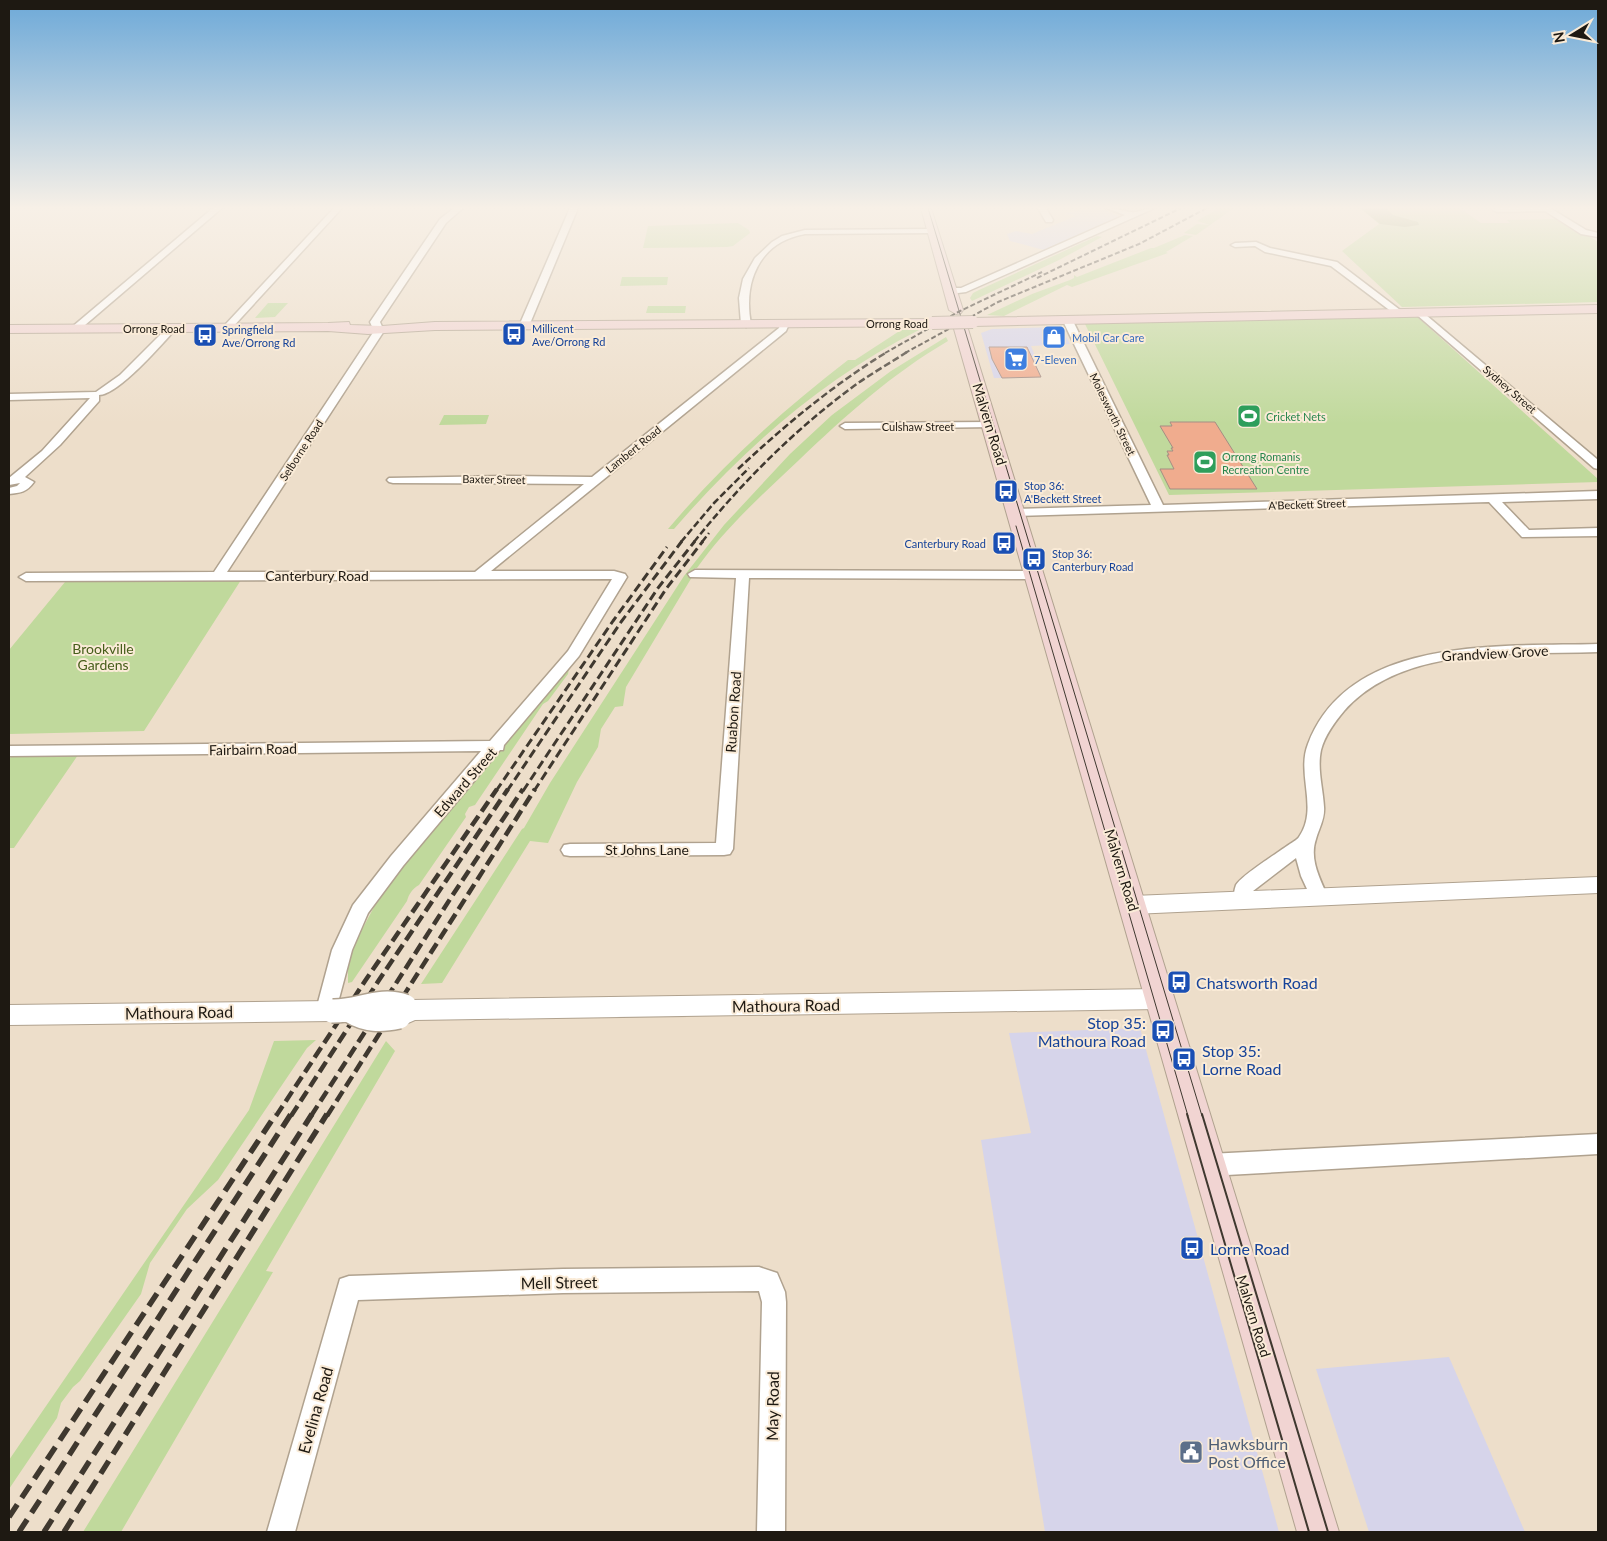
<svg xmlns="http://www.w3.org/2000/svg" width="1607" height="1541" font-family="Lato,sans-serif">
<rect width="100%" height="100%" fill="#eddeca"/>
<path fill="#d6d4ea" d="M 1092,208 L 1100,208 L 1120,217 L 1044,250 L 1010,241 L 1007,234 L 1016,231 L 1032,234 L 1076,216 L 1066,213 Z
M 1056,327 L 1062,329 L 1070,344 L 1031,346 L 1038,363 L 1035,364 L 1041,377 L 994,378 L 981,333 L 992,329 Z
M 1140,1028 L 1279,1532 L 1045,1532 L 981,1140 L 1031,1133 L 1009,1033 Z
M 1449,1357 L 1525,1532 L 1369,1532 L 1316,1369 Z"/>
<path fill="#c0d99c" d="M 1219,208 L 1234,208 L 1196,235 L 1184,233 L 1197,224 L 1210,225 L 1197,221 Z
M 1360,208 L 1455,208 L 1461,209 L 1481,223 L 1510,223 L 1507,220 L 1555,219 L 1577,233 L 1589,236 L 1598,242 L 1598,302 L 1402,307 L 1342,251 L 1379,224 Z
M 738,223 L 749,230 L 750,233 L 733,246 L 727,247 L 643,248 L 648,226 Z
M 1185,235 L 1193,236 L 1166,252 L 1168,253 L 1072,287 L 1067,285 L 1004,316 L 987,315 L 1032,294 L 1070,280 L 1074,278 L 1074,275 L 1077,277 L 1151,248 L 1154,248 Z
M 1097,236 L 1102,237 L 1059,260 L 972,301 L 970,298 L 973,293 L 979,290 Z
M 622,277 L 668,277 L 667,285 L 620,286 Z
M 268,303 L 288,303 L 275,317 L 255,318 Z
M 648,306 L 686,306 L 685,313 L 646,313 Z
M 1414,314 L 1598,479 L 1598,482 L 1169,495 L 1084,322 Z
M 901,330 L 919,330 C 824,378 744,448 674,529 L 668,529 C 721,466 783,410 848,360 L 855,360 Z
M 946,337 L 948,341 C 893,373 845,416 799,460 C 763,494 726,527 697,568 L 695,568 L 692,577 L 626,687 L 623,706 L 615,707 L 601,729 L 598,747 L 577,782 L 548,843 L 530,841 L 442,983 L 421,984 L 522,829 L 524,828 L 550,783 L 684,576 L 724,525 L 790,454 L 832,415 L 891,371 Z
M 444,415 L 489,415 L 486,424 L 439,425 Z
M 241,580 L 144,731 L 9,734 L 9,650 L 65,582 Z
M 569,669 L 568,674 L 548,701 L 543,704 L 475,805 L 469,807 L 465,814 L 466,817 L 419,885 C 412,889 409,894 407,901 L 352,982 L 348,983 L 348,956 L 374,907 L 404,865 Z
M 16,755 L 78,755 L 14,848 L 9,848 L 9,758 Z
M 316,1040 L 307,1048 L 218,1180 L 187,1209 L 150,1263 L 141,1294 L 80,1381 L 73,1387 L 61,1403 L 57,1418 L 9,1489 L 9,1460 L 249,1110 L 274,1041 Z
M 386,1041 L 395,1051 L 266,1271 L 273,1272 L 121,1532 L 83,1532 Z"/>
<path fill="#92aa6c" d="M 1360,208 L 1386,208 L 1393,215 L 1418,222 L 1419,225 L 1405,227 L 1380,224 Z"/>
<path fill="#f0ac8e" stroke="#a48d83" d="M 989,347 L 1027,347 L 1041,377 L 1002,378 L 992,359 Z
M 1170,422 L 1215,422 L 1257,489 L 1170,489 L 1160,469 L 1174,469 L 1167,455 L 1169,455 L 1167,451 L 1173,451 L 1171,448 L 1173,448 L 1160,426 L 1172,426 Z"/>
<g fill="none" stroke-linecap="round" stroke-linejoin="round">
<g stroke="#b0a28f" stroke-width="3">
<path id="minor" d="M 213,208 L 222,208 L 78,331 L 72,331 L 72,327 Z
M 334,208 L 342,208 L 230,330 L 224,330 L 224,326 Z
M 454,208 L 463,208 L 446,223 L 380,322 L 384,331 L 227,572 L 475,572 L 584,484 L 393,483 L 389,482 L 387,480 L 389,478 L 505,476 L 592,477 L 774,332 L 779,328 L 781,322 L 784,321 L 789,324 L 786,331 L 780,336 L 491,571 L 614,571 L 625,574 L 627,577 L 579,656 L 504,745 L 503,750 L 500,750 L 403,866 L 368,913 L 352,950 L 336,1010 L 333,1016 L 326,1018 L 319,1016 L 316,1010 L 332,950 L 353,905 L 391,856 L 481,751 L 9,756 L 9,746 L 490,741 L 568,651 L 612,579 L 26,581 L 19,577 L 26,573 L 214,572 L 374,331 L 370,322 L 440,219 Z
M 570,208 L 578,208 L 529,326 L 527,328 L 521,328 L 519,326 Z
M 1038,208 L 1046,208 L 1053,220 L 1052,222 L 1046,222 Z
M 1106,208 C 1115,208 1122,211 1131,212 C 1137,213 1147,208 1155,208 L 966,292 L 950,294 L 946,291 L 950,288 L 961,288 L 1125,215 Z
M 1496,208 L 1550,208 L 1586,230 L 1598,233 L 1598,237 L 1581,234 L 1545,211 L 1497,212 L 1493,210 Z
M 932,229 L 935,229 L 935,233 L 805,234 C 759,242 743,282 751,324 L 746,327 L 741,324 L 739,298 L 743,279 L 755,258 L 772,242 L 782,236 L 805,230 Z
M 1256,242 L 1270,248 L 1337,262 L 1404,313 L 1399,316 L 1396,315 L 1331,266 L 1265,252 L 1255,246 L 1235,247 L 1231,245 L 1235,243 Z
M 1420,310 L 1598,460 L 1598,469 L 1594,468 L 1417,315 L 1417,311 Z
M 1068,318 L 1073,321 L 1163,505 L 1598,491 L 1598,499 L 1502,502 L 1529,530 L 1598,528 L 1598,536 L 1522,537 L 1489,502 L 1012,516 L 1010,513 L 1016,509 L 1151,505 L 1063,321 Z
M 172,325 L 177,328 L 175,330 C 161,345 118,395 99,395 L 99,401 L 60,445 L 25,477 L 34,482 C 27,492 20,493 9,494 L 9,488 L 17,486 L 20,483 L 9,485 L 9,478 L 42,451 L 90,398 L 9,400 L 9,394 L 96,392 L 120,375 L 169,326 Z
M 990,422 L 995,425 L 994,427 L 845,429 L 840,426 L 845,423 Z
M 695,570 L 1034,571 L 1041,575 L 1034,579 L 749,578 L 733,849 L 730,854 L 724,855 L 570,856 L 564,855 L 561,850 L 564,845 L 570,844 L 716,843 L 736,578 L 690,577 L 688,574 Z
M 1598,644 L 1598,652 C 1516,655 1403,644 1344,711 C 1334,723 1325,735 1321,750 C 1317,769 1323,788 1324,807 C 1325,819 1319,828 1316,839 C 1309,859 1320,879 1328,897 L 1325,902 L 1319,904 L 1313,902 L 1301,876 L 1296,858 L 1253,891 L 1248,905 L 1242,907 L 1236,905 L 1233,900 C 1234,895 1234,890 1236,885 C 1242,875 1276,854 1287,846 C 1291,843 1297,840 1299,837 C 1319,809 1296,774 1308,744 C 1350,634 1503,647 1598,644 Z
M 1598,1134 L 1598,1154 L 1209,1176 L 1201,1173 L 1198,1165 L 1201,1157 L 1209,1154 Z
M 759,1267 L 777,1273 L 785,1292 L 786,1302 L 785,1532 L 757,1532 L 762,1302 L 759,1291 L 563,1293 L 358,1300 L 295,1532 L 267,1532 L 340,1279 L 349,1276 L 563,1269 Z"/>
</g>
<g stroke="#b0a28f" stroke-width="2">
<path id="tertiary" d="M 1598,877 L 1598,893 L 1133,914 L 1125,911 L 1122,905 L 1125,899 L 1133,896 Z
M 1160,989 L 1169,992 L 1172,999 L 1169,1006 L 1160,1009 L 415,1020 L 399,1027 L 390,1024 L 387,1017 L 390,1010 L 411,1000 Z
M 332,1001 L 341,1004 L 344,1011 L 341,1018 L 332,1021 L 9,1025 L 9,1005 Z"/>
</g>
<g stroke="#b0a28f" stroke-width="2">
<path id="secondary" d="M 921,208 L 931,208 L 963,310 L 961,313 L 956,314 L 949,310 Z
M 1598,305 L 1598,313 L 973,326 L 966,322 L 973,318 Z
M 932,319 L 937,320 L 939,323 L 937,326 L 435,330 L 368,334 L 328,331 L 9,333 L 9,325 L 328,323 L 349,322 L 350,325 L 382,326 L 435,322 Z
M 961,325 L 968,329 L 1339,1532 L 1297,1532 L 954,329 Z"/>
</g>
<use href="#minor" fill="#fff" fill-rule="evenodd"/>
<use href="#tertiary" fill="#fff" fill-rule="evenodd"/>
<use href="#secondary" fill="#f1d4d2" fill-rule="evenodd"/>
<path stroke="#3f382f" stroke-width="1" d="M 928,208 L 1202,1116
M 1016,526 L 1188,1116"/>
<path stroke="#3f382f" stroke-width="2" d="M 1187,1114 L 1309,1532
M 1202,1114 L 1328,1532"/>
<path stroke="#3f382f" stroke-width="2" stroke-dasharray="5 2.5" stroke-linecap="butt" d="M 1037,278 L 1181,208
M 885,353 L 958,312 L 1042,272
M 905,353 L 998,302 L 1139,244 L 1207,208"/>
<path stroke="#3f382f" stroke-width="2.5" stroke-dasharray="7 3" stroke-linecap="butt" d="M 738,469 C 784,426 833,385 887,352
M 681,542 L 714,503 L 749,468
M 694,542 C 738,487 789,435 846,392 C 865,377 887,365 907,352
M 702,542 L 709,533"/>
<path stroke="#3f382f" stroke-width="3" stroke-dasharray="9 4.5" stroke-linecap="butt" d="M 496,791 L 613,621 L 667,547
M 507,791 L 621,622 L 682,541
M 523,791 L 658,588 L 695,541
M 534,791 L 666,589 L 703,541"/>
<path stroke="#3f382f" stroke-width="4.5" stroke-dasharray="12 5.5" stroke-linecap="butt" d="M 276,1116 L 365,981 L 497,789
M 291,1116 L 379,980 L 508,789
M 311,1116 L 452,896 L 523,789
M 327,1116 L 535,789"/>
<path stroke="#3f382f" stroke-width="5.5" stroke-dasharray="15 8" stroke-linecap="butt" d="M 9,1517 L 276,1114
M 19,1532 L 291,1114
M 44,1532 L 312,1114
M 64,1532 L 327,1114"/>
<g stroke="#b0a28f" stroke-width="26" stroke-linecap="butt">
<path id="tertiary-bridge" d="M 332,1011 C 358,1012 379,997 405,1006
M 350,1011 C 366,1021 381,1021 399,1017"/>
</g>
<g stroke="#b0a28f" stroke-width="14" stroke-linecap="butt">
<path id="secondary-bridge" d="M 932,323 L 973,322"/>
</g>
<use href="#tertiary-bridge" stroke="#fff" stroke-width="23"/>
<use href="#secondary-bridge" stroke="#f1d4d2" stroke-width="12"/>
</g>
<linearGradient id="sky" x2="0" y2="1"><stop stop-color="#6da9d8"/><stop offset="0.49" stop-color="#f7f0e7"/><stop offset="1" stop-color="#f7f0e7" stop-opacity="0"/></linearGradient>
<rect width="1607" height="424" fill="url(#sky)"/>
<defs>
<g id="bus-square" transform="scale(1.25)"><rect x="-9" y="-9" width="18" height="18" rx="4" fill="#1a4fb4" stroke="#faebd7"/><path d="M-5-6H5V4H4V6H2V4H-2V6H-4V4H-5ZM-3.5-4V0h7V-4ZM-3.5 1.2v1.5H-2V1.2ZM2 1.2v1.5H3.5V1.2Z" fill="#fff"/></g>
<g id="shop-square" transform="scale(1.25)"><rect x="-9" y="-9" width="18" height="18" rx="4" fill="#3f7fe0" stroke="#faebd7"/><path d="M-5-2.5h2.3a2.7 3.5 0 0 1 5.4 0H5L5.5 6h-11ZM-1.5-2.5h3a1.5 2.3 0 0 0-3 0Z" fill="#fff"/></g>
<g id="supermarket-square" transform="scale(1.25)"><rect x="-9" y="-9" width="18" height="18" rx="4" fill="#3f7fe0" stroke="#faebd7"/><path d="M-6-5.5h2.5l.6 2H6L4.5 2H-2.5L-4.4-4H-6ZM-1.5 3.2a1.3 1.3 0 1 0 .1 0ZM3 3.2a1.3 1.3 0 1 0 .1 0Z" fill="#fff"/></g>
<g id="stadium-square" transform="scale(1.25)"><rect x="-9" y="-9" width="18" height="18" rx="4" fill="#2e9e5b" stroke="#faebd7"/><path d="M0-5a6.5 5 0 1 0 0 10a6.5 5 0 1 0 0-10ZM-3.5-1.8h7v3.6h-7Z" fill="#fff"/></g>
<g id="civic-square" transform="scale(1.25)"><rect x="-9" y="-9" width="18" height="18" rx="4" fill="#5c6f8a" stroke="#faebd7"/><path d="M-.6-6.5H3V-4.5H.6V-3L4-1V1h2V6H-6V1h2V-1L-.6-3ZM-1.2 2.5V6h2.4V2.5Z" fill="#fff"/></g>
</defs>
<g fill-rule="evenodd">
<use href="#bus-square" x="514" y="334"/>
<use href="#bus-square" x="205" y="335"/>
<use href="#shop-square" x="1054" y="337"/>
<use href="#supermarket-square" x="1016" y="359"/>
<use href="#stadium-square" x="1249" y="416"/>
<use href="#stadium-square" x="1205" y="462"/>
<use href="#bus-square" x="1006" y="491"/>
<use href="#bus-square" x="1004" y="543"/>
<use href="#bus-square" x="1034" y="559"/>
<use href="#bus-square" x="1179" y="982"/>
<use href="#bus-square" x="1163" y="1031"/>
<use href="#bus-square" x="1184" y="1059"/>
<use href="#bus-square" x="1192" y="1248"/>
<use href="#civic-square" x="1191" y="1452"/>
</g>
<g text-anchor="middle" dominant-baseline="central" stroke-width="4" stroke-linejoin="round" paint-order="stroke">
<g font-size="11" fill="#1e1912" stroke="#faebd7">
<text x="897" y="323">Orrong Road</text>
<text x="154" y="328">Orrong Road</text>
<text transform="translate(1510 389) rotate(41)">Sydney Street</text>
<text transform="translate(1113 414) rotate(64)">Molesworth Street</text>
<text x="918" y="426">Culshaw Street</text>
<text transform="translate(633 449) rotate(-39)">Lambert Road</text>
<text transform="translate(301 450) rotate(-57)">Selborne Road</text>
<text transform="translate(494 479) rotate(1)">Baxter Street</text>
<text transform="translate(1307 504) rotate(-2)">A'Beckett Street</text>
</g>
<g font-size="11" fill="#164399" stroke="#faebd7" text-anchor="start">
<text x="532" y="328">Millicent<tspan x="532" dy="13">Ave/Orrong Rd</tspan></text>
<text x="222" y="329">Springfield<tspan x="222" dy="13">Ave/Orrong Rd</tspan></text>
<text x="1024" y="485">Stop 36:<tspan x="1024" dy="13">A'Beckett Street</tspan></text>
<text x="986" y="543" text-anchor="end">Canterbury Road</text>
<text x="1052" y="553">Stop 36:<tspan x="1052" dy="13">Canterbury Road</tspan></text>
</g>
<g font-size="11" fill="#366cbe" stroke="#faebd7" text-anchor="start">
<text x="1072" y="337">Mobil Car Care</text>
<text x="1034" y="359">7-Eleven</text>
</g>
<g font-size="11" fill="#27864d" stroke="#faebd7" text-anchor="start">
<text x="1266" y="416">Cricket Nets</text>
<text x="1222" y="456">Orrong Romanis<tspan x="1222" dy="13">Recreation Centre</tspan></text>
</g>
<g font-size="14" fill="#1e1912" stroke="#faebd7">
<text transform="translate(990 424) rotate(73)">Malvern Road</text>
<text x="317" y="575">Canterbury Road</text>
<text transform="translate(1495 653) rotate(-3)">Grandview Grove</text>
<text transform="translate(733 712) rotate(-86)">Ruabon Road</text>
<text transform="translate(253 749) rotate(-1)">Fairbairn Road</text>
<text transform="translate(465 782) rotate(-49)">Edward Street</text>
<text x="647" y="849">St Johns Lane</text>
<text transform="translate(1122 870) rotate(73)">Malvern Road</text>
<text transform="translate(1254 1316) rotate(73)">Malvern Road</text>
</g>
<g font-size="14" fill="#475e1b" stroke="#faebd7">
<text x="103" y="648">Brookville<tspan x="103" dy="16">Gardens</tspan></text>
</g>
<g font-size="16" fill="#164399" stroke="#faebd7" text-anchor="start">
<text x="1196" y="982">Chatsworth Road</text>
<text x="1146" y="1022" text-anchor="end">Stop 35:<tspan x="1146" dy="18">Mathoura Road</tspan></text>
<text x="1202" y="1050">Stop 35:<tspan x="1202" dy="18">Lorne Road</tspan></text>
<text x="1210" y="1248">Lorne Road</text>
</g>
<g font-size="16" fill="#1e1912" stroke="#faebd7">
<text transform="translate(786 1005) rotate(-1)">Mathoura Road</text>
<text transform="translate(179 1012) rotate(-1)">Mathoura Road</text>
<text transform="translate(559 1282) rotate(-1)">Mell Street</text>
<text transform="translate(772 1406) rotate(-89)">May Road</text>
<text transform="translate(315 1410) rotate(-74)">Evelina Road</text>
</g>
<g font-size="16" fill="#4e5e75" stroke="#faebd7" text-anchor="start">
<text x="1208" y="1443">Hawksburn<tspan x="1208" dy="18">Post Office</tspan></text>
</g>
</g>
<rect width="1607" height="1541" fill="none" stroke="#1e1912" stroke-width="20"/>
<g transform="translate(1572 35) rotate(260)" stroke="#faebd7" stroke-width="4" paint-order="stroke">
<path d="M0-4L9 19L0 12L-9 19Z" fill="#1e1912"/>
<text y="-8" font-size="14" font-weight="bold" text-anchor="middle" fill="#1e1912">N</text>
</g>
</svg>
